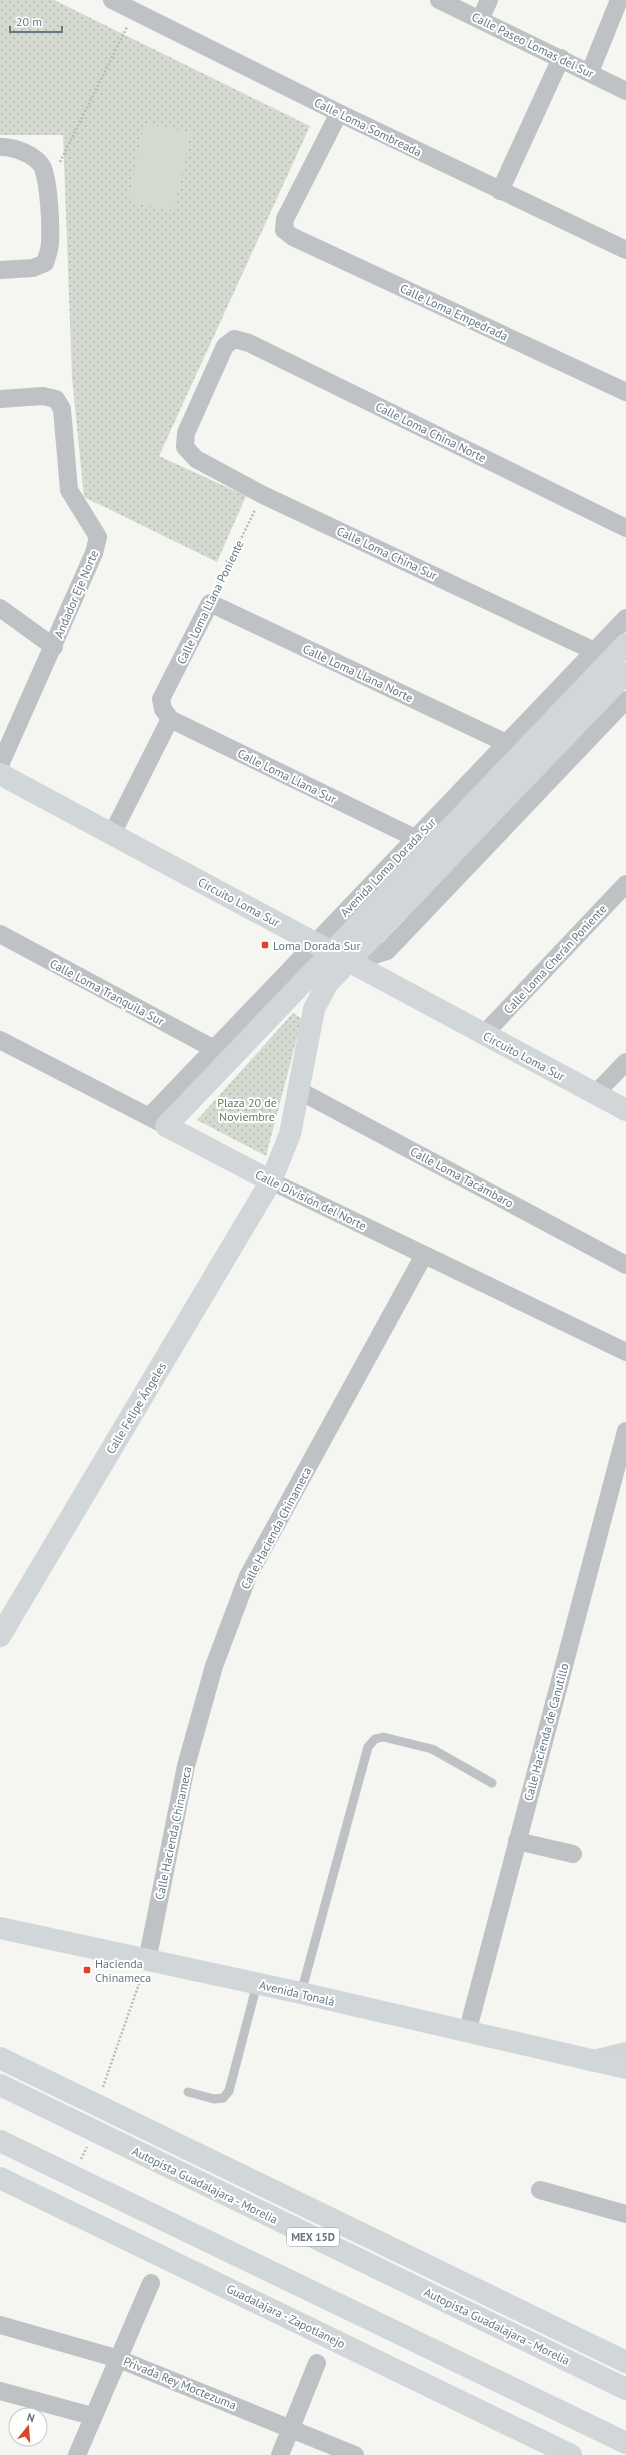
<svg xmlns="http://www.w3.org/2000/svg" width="626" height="2455" font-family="'PT Sans',sans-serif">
<defs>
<pattern id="grass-dots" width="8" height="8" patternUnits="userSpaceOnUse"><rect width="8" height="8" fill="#d5dad0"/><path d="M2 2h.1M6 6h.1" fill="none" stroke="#b0b6ae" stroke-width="1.8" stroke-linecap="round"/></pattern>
</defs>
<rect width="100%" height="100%" fill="#f5f5f1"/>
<path fill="url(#grass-dots)" d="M 0,0 L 54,0 L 310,126 L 159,456 L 246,496 L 217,562 L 84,497 L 72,377 L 63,135 L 0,135 Z
M 293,1013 L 302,1019 L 266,1156 L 197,1120 Z"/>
<path fill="#d5dad0" d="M 144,123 L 191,133 L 174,211 L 128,201 Z"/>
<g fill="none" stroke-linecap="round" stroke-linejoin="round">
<path stroke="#b8bbbd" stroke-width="2.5" stroke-dasharray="2 2" stroke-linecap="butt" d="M 60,162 L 127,27
M 217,588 L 255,510
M 103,2087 L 141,1978
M 81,2159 L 87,2147"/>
<path stroke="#bec2c5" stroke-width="9" d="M 301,1993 L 368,1747 L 375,1739 L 383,1737 L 432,1749 L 492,1783
M 188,2092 L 214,2099 L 223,2098 L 229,2091 L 257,1984"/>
<path stroke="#bec2c5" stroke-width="18" d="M 112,0 L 339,113 L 626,250
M 439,0 L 626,91
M 480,20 L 489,0
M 590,72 L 619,0
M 339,113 L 285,219 L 284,230 L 293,237 L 626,392
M 0,147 C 13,146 37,155 43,168 C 49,185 51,224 50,242 C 50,249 47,257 45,263 L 33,268 L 0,270
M 500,191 L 561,58
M 0,399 L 43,396 L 56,399 L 62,409 L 69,490 L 98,537 L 94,553 L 0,765
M 0,608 L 54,647
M 594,651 L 263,495 L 196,459 L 185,447 L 186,433 L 225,346 L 234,339 L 249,343 L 626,528
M 112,834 L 170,719
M 415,838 L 170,719 L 163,709 L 161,699 L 210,603 L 506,743
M 0,934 L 214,1049
M 350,962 L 387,951 L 626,700
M 484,1034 L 626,884
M 0,1040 L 159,1122
M 298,1090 L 626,1265
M 595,1094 L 626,1062
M 149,1117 L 626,618
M 271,1181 L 626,1352
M 517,1841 L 573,1854
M 147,1961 L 186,1766 L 214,1666 L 248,1576 L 424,1255
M 467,2033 L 626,1431
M 540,2190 L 626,2214
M 0,2325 L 119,2359 L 355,2455
M 0,2391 L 92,2416
M 77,2455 L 151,2283
M 280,2455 L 317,2363"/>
<path stroke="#d1d6d9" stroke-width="22" d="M 0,774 L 626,1110
M 271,1181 L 166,1126 L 626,644
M 0,1636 L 271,1181 L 290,1134 L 314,1009 L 327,984 L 626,673
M 0,2058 L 626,2362
M 594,2061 L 626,2053
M 0,2178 L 571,2455"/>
<path stroke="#d1d6d9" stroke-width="22" d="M 0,1928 L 301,1993 L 626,2068"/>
<path stroke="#d1d6d9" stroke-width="22" d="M 0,2085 L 626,2389
M 0,2141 L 626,2443"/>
</g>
<g fill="#dc442a" stroke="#fff" stroke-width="1.5">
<rect x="261" y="941" width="8" height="8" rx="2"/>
<rect x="83" y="1966" width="8" height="8" rx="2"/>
</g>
<g text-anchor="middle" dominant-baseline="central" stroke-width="4" stroke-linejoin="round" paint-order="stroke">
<rect fill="#fff" stroke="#93a0a7" stroke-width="1" x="287" y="2228" width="52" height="18" rx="3"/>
<g font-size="11" font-weight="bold" fill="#657781">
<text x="313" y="2237">MEX 15D</text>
</g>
<g font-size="12" fill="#657781" stroke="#fff">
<text transform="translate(533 45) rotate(26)">Calle Paseo Lomas del Sur</text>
<text transform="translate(368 127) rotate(26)">Calle Loma Sombreada</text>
<text transform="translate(454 312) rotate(25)">Calle Loma Empedrada</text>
<text transform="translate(431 432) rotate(26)">Calle Loma China Norte</text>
<text transform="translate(387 553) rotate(25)">Calle Loma China Sur</text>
<text transform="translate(76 594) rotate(-67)">Andador Eje Norte</text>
<text transform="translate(210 602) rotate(-64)">Calle Loma Llana Poniente</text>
<text transform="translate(358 673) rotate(25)">Calle Loma Llana Norte</text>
<text transform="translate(287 776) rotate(26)">Calle Loma Llana Sur</text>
<text transform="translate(388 867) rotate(-46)">Avenida Loma Dorada Sur</text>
<text transform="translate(239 902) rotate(28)">Circuito Loma Sur</text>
<text transform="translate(555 959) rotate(-47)">Calle Loma Cherán Poniente</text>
<text transform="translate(107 992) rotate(28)">Calle Loma Tranquila Sur</text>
<text transform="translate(524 1056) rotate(28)">Circuito Loma Sur</text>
<text transform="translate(462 1177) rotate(28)">Calle Loma Tacámbaro</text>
<text transform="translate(311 1200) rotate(26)">Calle División del Norte</text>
<text transform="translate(136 1408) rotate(-59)">Calle Felipe Ángeles</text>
<text transform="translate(276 1528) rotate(-62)">Calle Hacienda Chinameca</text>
<text transform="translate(546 1732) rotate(-75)">Calle Hacienda de Canutillo</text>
<text transform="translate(173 1833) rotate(-78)">Calle Hacienda Chinameca</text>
<text transform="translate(297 1993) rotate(13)">Avenida Tonalá</text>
<text transform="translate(205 2185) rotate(26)">Autopista Guadalajara - Morelia</text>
<text transform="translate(286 2316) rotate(26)">Guadalajara - Zapotlanejo</text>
<text transform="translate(497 2326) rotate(26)">Autopista Guadalajara - Morelia</text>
<text transform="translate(180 2383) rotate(22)">Privada Rey Moctezuma</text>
</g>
<g font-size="12" fill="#657781" stroke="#fff" text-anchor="start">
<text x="273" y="945">Loma Dorada Sur</text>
<text x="95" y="1963">Hacienda<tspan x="95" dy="14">Chinameca</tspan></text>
</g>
<g font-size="12" fill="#697963" stroke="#fff">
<text x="247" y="1102">Plaza 20 de<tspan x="247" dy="14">Noviembre</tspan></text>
</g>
</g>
<g transform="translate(28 2427) rotate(17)"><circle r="19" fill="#ffffff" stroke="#c1c9cd"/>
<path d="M0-3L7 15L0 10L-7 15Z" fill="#dc442a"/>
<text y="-6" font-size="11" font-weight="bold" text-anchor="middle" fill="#657781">N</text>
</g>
<path d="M10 26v6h52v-6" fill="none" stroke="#657781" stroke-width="2"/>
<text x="16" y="26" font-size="12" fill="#657781" stroke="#ffffff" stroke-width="3" paint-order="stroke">20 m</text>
</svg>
